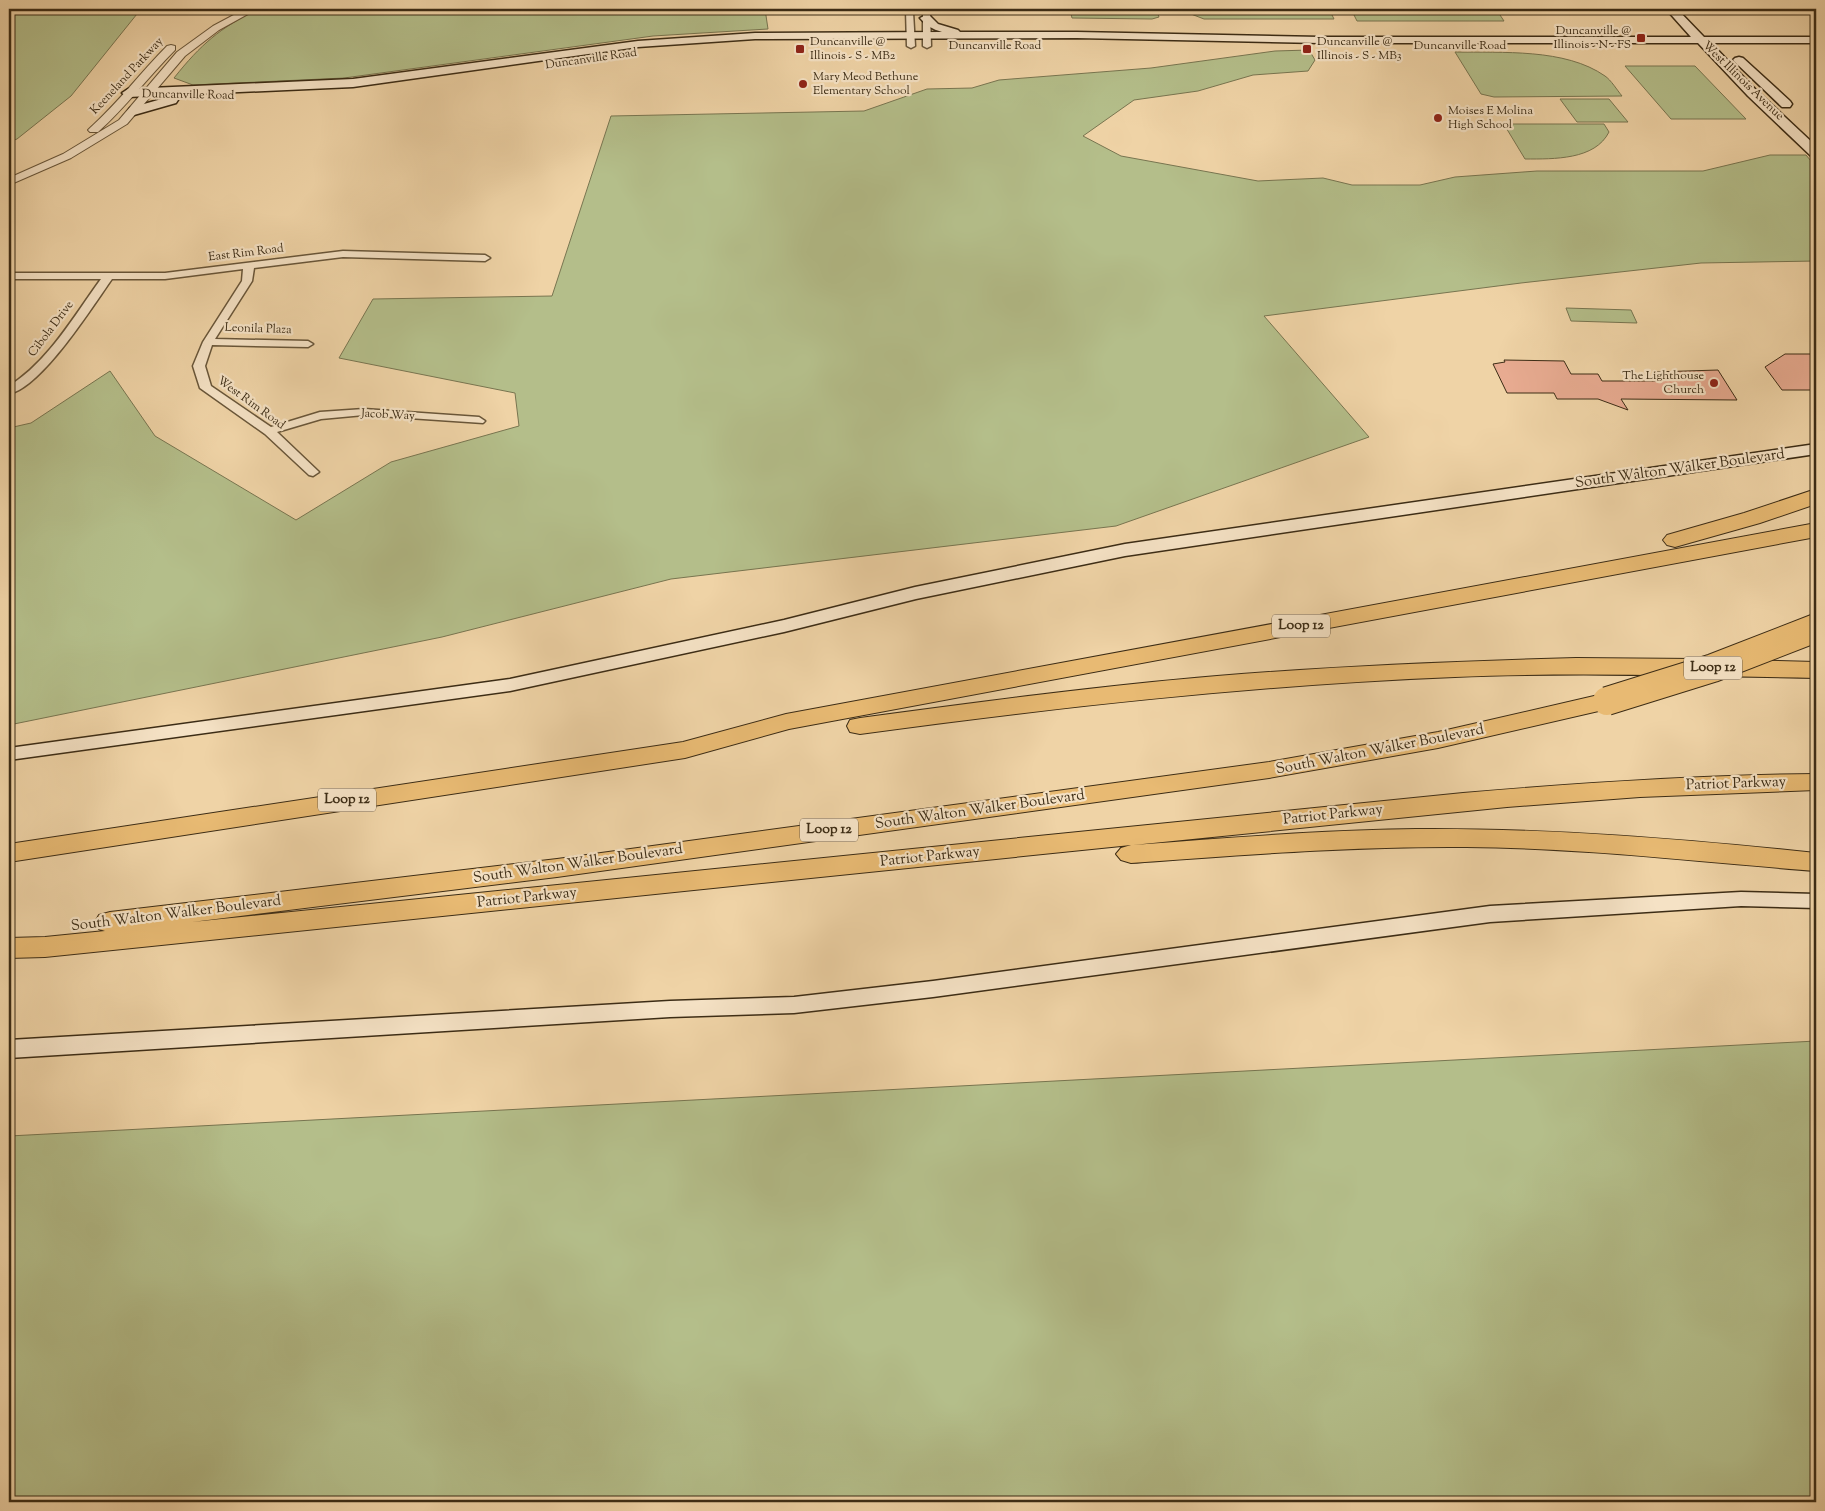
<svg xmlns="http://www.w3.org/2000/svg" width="1825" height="1511" font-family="'Sorts Mill Goudy',serif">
<rect width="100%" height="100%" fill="#efd3a6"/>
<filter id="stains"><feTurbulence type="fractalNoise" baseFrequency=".004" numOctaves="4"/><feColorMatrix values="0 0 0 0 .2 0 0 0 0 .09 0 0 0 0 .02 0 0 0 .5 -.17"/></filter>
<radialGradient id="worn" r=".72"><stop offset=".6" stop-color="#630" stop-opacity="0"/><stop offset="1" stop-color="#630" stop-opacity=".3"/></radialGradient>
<path fill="#b4be8a" stroke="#787550" d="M 9,9 L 141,9 L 71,96 L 17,139 L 9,142 Z
M 258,9 L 765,9 L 768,29 L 653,36 L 344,78 L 193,85 L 174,78 C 201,44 220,28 258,9 Z
M 1072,9 L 1156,9 L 1159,17 L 1152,19 L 1072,18 L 1070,10 Z
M 1190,9 L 1329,9 L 1334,19 L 1204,19 L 1191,14 Z
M 1351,9 L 1496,9 L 1504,21 L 1357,21 Z
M 1309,50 L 1315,60 L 1308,71 L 1253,75 L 1198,91 L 1134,100 L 1083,136 L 1121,156 L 1258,181 L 1323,178 L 1352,185 L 1420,185 L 1455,177 L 1537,171 L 1703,171 L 1770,155 L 1806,155 L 1816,167 L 1816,261 L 1701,263 L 1521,283 L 1264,316 L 1369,437 L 1116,526 L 671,579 L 442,637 L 9,725 L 9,428 L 31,423 L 110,371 L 155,436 L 296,520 L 391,462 L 519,426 L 515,393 L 339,358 L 373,299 L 552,296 L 611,116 L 864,111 L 927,89 L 972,88 L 999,80 L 1151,68 L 1275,51 Z
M 1455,52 C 1502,53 1565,48 1605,76 C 1611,80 1617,90 1622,96 L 1494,97 L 1481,94 Z
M 1625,66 L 1695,66 L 1746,119 L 1671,119 Z
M 1560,99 L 1609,99 L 1628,122 L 1577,122 Z
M 1510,124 L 1604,124 L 1609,132 C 1595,160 1554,159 1525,159 L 1505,126 Z
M 1566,308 L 1631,310 L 1637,323 L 1571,321 Z
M 1816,1041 L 1816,1502 L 9,1502 L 9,1136 Z"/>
<path fill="#e8ab91" stroke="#3c2c15" d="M 1785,354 L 1816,354 L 1816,390 L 1782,390 L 1765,367 Z
M 1504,360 L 1564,361 L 1571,374 L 1598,374 L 1602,381 L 1660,381 L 1654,372 L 1718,370 L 1737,400 L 1621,399 L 1628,410 L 1598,399 L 1557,399 L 1554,393 L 1507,393 L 1493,364 L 1505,362 Z"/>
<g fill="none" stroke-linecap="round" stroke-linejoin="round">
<g stroke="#695639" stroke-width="3">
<path id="minor" d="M 906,10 L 913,12 L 915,46 L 911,48 L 907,46 Z
M 923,11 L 930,13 L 931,46 L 927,48 L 923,46 Z
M 343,251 L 485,255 L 490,258 L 485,261 L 343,257 L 254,268 L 252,281 L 215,339 L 308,341 L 313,344 L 308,347 L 212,345 L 205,366 L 211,386 L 271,427 L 320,412 L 364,409 L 479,417 L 485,421 L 483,423 L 364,415 L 321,419 L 277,432 L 319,472 L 313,476 L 309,475 L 265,434 L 200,388 L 193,366 L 203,342 L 242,281 L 243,269 L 165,279 L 112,279 C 92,307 42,387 9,394 L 9,386 C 48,362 74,316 101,279 L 9,279 L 9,273 L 165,273 Z"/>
</g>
<g stroke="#695639" stroke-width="2">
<path id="tertiary" d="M 245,9 L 257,9 L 219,30 L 185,56 L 127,124 L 71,158 L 9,185 L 9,178 L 63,154 L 119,120 L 177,52 L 213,26 Z
M 171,45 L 175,46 L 175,50 C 148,77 126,107 98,132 L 90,132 L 88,130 L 90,128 C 118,103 141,72 167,46 Z"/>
</g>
<g stroke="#3c2c15" stroke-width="3">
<path id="secondary" d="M 1666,9 L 1677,9 L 1704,37 L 1816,37 L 1816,43 L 1711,43 L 1756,90 L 1816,146 L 1816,157 L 1811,156 L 1748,96 L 1698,43 L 1320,43 L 1077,38 L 755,39 L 638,47 L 353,87 L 128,97 L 122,93 L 128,89 L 353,79 L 638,41 L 755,33 L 942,32 C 932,29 927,26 920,18 L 926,15 L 930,16 L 938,24 L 958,30 L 960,32 L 1077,32 L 1320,37 L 1691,37 Z
M 1739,57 L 1743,58 L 1790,101 L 1792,104 L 1790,107 L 1782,107 L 1735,62 L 1733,60 L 1735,58 Z
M 172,96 L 176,97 L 178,100 L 176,103 L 134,115 L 128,111 L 130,108 Z
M 1816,444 L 1816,454 L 1125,556 L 916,599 L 784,632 L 510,691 L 9,760 L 9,748 L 510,679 L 784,620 L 915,587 L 1125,544 Z
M 1741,892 L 1816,894 L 1816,908 L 1741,906 L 1490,922 L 933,997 L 794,1013 L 670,1017 L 9,1058 L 9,1040 L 670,1001 L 794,997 L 933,981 L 1490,906 Z"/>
</g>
<g stroke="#3c2c15" stroke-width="2">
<path id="motorway" d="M 1816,489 L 1816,504 L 1760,523 L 1675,547 L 1667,545 L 1663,540 L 1667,535 L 1744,513 Z
M 1816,523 L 1816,537 L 789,729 L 685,758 L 9,862 L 9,844 L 683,742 L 786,714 Z
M 1576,658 L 1696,659 L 1816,662 L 1816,678 C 1696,676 1575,672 1455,677 C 1255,685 1058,707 860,734 L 850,732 L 847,726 L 850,720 L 860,718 C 979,702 1098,686 1217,676 C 1337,666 1456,661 1576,658 Z
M 1607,693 L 1616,695 L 1620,701 L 1616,707 L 1438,748 L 1269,778 L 557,877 L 192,922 L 1463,793 C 1580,783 1698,775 1816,774 L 1816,790 L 1640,797 L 1507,807 L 1133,845 C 1228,838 1322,830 1416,829 C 1550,828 1683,839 1816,853 L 1816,871 C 1700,862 1584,848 1466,847 C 1354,846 1243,855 1131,863 L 1121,860 L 1116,854 L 1121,848 L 1131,845 L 45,957 L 9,958 L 9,938 L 45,937 L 105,931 L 99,929 L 95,922 L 99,915 L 110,912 L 557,859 L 1269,762 L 1438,732 Z"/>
</g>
<use href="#minor" fill="#f5e2c5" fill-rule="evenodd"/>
<use href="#tertiary" fill="#f5e2c5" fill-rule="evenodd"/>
<use href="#secondary" fill="#f5e2c5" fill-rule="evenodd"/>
<use href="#motorway" fill="#e8ba73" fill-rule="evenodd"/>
<g stroke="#3c2c15" stroke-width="30" stroke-linecap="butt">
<path id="motorway-bridge" d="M 1607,701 L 1713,668 L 1816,628"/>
</g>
<use href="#motorway-bridge" stroke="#e8ba73" stroke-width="28"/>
</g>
<g fill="#8f2418" stroke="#f5e2c5" stroke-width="2">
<rect x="1636" y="33" width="10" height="10" rx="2.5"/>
<rect x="795" y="44" width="10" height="10" rx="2.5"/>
<rect x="1302" y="44" width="10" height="10" rx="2.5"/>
<circle cx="803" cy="84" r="5"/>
<circle cx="1438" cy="118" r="5"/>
<circle cx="1714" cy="383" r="5"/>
</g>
<g text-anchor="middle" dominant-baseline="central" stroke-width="4.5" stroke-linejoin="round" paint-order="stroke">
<g font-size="12" fill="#3c2c15" stroke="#f5e2c5" text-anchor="start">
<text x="1631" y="31" text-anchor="end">Duncanville @<tspan x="1631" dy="14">Illinois - N - FS</tspan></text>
<text x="810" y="42">Duncanville @<tspan x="810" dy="14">Illinois - S - MB2</tspan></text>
<text x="1317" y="42">Duncanville @<tspan x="1317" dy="14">Illinois - S - MB3</tspan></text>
<text x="813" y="77">Mary Meod Bethune<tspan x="813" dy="14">Elementary School</tspan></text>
<text x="1448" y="111">Moises E Molina<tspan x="1448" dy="14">High School</tspan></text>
<text x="1704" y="376" text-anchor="end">The Lighthouse<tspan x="1704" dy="14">Church</tspan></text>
</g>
<g font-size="12" fill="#3c2c15" stroke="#f5e2c5">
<text x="995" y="46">Duncanville Road</text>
<text x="1460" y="46">Duncanville Road</text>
<text transform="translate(591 59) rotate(-8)">Duncanville Road</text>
<text transform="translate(127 76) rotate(-47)">Keeneland Parkway</text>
<text transform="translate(1743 81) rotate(44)">West Illinois Avenue</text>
<text transform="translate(188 95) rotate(1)">Duncanville Road</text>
<text transform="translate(246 253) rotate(-7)">East Rim Road</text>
<text transform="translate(51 329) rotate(-53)">Cibola Drive</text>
<text transform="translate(258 329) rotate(2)">Leonila Plaza</text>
<text transform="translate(251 403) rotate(36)">West Rim Road</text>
<text transform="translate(388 415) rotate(3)">Jacob Way</text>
</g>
<g fill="#f5e2c5" stroke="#74634a" stroke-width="1">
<rect x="1272" y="614.5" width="58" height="23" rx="4"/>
<rect x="1684" y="656.5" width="58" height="23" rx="4"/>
<rect x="318" y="788.5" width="58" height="23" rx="4"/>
<rect x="800" y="818.5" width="58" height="23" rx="4"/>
</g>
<g font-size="14" font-weight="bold" fill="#3c2c15">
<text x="1301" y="626">Loop 12</text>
<text x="1713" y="668">Loop 12</text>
<text x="347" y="800">Loop 12</text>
<text x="829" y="830">Loop 12</text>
</g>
<g font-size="15" fill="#3c2c15" stroke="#f5e2c5">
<text transform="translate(1680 469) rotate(-8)">South Walton Walker Boulevard</text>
<text transform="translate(1380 750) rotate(-11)">South Walton Walker Boulevard</text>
<text transform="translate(1736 784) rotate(-2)">Patriot Parkway</text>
<text transform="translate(980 810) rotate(-8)">South Walton Walker Boulevard</text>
<text transform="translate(1333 815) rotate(-6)">Patriot Parkway</text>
<text transform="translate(930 857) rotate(-6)">Patriot Parkway</text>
<text transform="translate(578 864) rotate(-8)">South Walton Walker Boulevard</text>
<text transform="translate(527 898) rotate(-6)">Patriot Parkway</text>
<text transform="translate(176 914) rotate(-7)">South Walton Walker Boulevard</text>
</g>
</g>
<rect width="1825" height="1511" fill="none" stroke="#efd3a6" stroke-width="30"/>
<rect x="10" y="10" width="1805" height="1491" fill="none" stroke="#3c2c15" stroke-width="2.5"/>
<rect x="15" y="15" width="1795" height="1481" fill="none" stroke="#3c2c15"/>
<rect width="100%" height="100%" filter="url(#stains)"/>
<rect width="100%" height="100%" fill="url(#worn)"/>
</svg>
